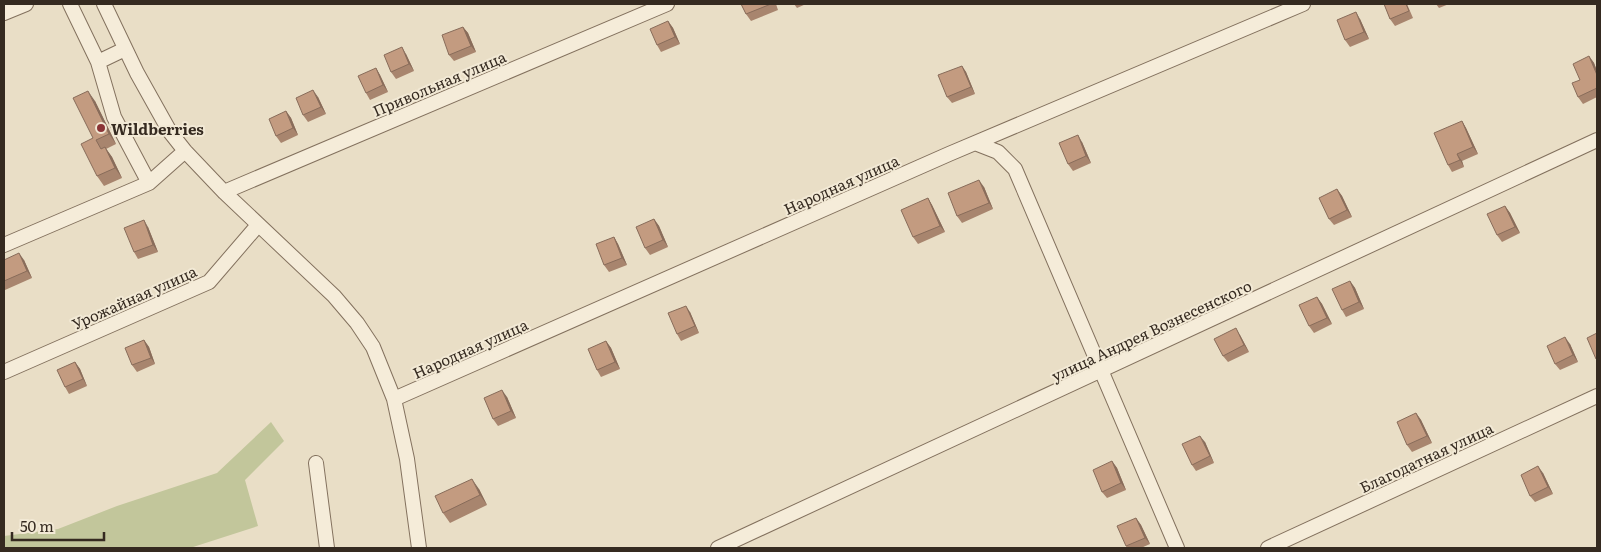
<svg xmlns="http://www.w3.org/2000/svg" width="1601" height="552" font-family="Literata,serif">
<rect width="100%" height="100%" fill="#e9dec6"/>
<path fill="#c2c69b" d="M 271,422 L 284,441 L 245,480 L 258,526 L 190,548 L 4,548 L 4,536 L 58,529 L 117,506 L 217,473 Z"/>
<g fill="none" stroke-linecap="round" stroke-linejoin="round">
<g stroke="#83715e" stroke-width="16">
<path id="street" d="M 70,4 L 98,62 L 114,117 L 149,183
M 104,4 L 137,73 L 170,132 L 185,151 L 224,192 L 334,296 L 357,323 L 373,347 L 394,399 L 407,459 L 419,548
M 4,13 L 26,4
M 98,62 L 125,49
M 975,143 L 998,152 L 1015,169 L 1177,548
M 224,192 L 667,4
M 4,245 L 149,183 L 185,151
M 4,372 L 209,282 L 258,225
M 394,399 L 949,154 L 1303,4
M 316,463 L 327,548
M 718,548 L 1597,140
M 1268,548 L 1597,396"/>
</g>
<use href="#street" stroke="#f5ecd9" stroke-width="14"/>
</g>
<path fill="#a8856e" d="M 741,4 L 776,4 L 778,10 L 751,21 L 746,14 Z
M 794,4 L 806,4 L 797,8 Z
M 1384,4 L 1407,4 L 1413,18 L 1395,26 L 1390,19 Z
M 1436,4 L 1449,4 L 1439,8 Z
M 1360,19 L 1369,39 L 1350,47 L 1345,40 Z
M 668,21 L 673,28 L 680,44 L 661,52 L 657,45 Z
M 463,27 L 468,33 L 476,52 L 454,61 L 449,55 Z
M 406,54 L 414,71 L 396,79 L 391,72 Z
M 1589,56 L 1594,63 L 1597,71 L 1597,97 L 1583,104 L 1578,97 L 1580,80 Z
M 962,66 L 966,72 L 975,94 L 952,103 L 947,97 Z
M 376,68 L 380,75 L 388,92 L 370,100 L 366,93 Z
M 318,97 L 326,114 L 308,122 L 303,115 Z
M 95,101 L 116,144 L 106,149 L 112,157 L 122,178 L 104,186 L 97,176 L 93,138 Z
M 286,111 L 291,118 L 298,135 L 281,143 L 276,136 Z
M 1462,121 L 1466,128 L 1478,154 L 1462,161 L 1464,167 L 1452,172 L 1448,165 Z
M 1082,142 L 1091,163 L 1073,171 L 1068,164 Z
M 984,187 L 993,209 L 962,223 L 957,216 Z
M 1337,189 L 1342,196 L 1352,217 L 1334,225 L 1329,219 Z
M 928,198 L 932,205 L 945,232 L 918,244 L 913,237 Z
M 1505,206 L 1510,213 L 1520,233 L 1502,242 L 1497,235 Z
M 654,219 L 659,226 L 668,247 L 650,255 L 645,248 Z
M 148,227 L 158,252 L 138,259 L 134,252 Z
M 614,237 L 618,244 L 627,265 L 609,272 L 604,265 Z
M 4,260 L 24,260 L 32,278 L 5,290 L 4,287 Z
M 1350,281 L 1355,288 L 1364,309 L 1346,317 L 1342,310 Z
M 1317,297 L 1322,304 L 1332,324 L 1314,333 L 1309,326 Z
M 690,312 L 699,333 L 681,341 L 677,334 Z
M 1240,335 L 1249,352 L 1228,362 L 1223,356 Z
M 144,340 L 149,347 L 155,364 L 137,372 L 132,365 Z
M 606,341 L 611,348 L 620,369 L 601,377 L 597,370 Z
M 1570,344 L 1578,362 L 1560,370 L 1555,364 Z
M 75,362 L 80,369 L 87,386 L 69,394 L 65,387 Z
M 507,397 L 516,418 L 498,426 L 493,419 Z
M 1416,413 L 1421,420 L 1432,443 L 1412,452 L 1407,445 Z
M 1205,442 L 1214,463 L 1196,471 L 1192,465 Z
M 1112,461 L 1117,468 L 1126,490 L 1107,498 L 1102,492 Z
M 1543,473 L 1553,494 L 1535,502 L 1530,496 Z
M 479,489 L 487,505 L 450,523 L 443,513 Z
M 1136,518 L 1141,525 L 1150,544 L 1141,548 L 1127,548 L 1126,546 Z"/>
<path fill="#886c5a" d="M 1356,12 L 1360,19 L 1369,39 L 1364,32 Z
M 668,21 L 673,28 L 680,44 L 675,37 Z
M 463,27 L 468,33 L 476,52 L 471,46 Z
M 402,47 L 406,54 L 414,71 L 409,64 Z
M 1589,56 L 1594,63 L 1597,71 L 1597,75 Z
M 962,66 L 966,72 L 975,94 L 971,87 Z
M 376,68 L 380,75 L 388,92 L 383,85 Z
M 313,90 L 318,97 L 326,114 L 321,107 Z
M 88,91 L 95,101 L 116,144 L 109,134 Z
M 286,111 L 291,118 L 298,135 L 293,128 Z
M 1462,121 L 1466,128 L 1478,154 L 1473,147 Z
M 1078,135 L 1082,142 L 1091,163 L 1086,156 Z
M 105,147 L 112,157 L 122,178 L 115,168 Z
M 1457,154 L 1462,161 L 1464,167 L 1460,160 Z
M 979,180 L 984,187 L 993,209 L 989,203 Z
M 1337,189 L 1342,196 L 1352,217 L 1347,210 Z
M 928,198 L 932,205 L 945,232 L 940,226 Z
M 1505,206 L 1510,213 L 1520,233 L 1515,227 Z
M 654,219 L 659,226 L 668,247 L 663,240 Z
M 144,220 L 148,227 L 158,252 L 153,245 Z
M 614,237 L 618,244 L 627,265 L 622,258 Z
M 19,253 L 24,260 L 32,278 L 27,271 Z
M 1350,281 L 1355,288 L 1364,309 L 1359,302 Z
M 1317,297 L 1322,304 L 1332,324 L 1327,318 Z
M 686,306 L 690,312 L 699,333 L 695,326 Z
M 1236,328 L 1240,335 L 1249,352 L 1244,345 Z
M 1565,337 L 1570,344 L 1578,362 L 1573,355 Z
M 144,340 L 149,347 L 155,364 L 151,358 Z
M 606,341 L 611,348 L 620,369 L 615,362 Z
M 75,362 L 80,369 L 87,386 L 83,379 Z
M 502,390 L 507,397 L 516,418 L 511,411 Z
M 1416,413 L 1421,420 L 1432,443 L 1427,436 Z
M 1200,436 L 1205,442 L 1214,463 L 1210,456 Z
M 1112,461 L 1117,468 L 1126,490 L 1121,483 Z
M 1538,466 L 1543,473 L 1553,494 L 1548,487 Z
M 472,479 L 479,489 L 487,505 L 480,495 Z
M 1136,518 L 1141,525 L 1150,544 L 1145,538 Z"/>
<path fill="#c39b80" stroke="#886c5a" d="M 741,4 L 771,4 L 746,14 Z
M 1384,4 L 1406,4 L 1409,11 L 1390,19 Z
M 1356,12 L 1364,32 L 1345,40 L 1337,20 Z
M 668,21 L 675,37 L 657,45 L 650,29 Z
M 463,27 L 471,46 L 449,55 L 442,35 Z
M 402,47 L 409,64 L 391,72 L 384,55 Z
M 1589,56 L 1597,75 L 1597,88 L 1578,97 L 1572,83 L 1580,80 L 1573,64 Z
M 962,66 L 971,87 L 947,97 L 938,75 Z
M 376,68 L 383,85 L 366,93 L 358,76 Z
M 313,90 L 321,107 L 303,115 L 296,98 Z
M 88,91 L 109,134 L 96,140 L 101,149 L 105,147 L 115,168 L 97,176 L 81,144 L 93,138 L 73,98 Z
M 286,111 L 293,128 L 276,136 L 269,119 Z
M 1462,121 L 1473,147 L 1457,154 L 1460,160 L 1448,165 L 1434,133 Z
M 1078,135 L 1086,156 L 1068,164 L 1059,143 Z
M 979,180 L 989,203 L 957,216 L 948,193 Z
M 1337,189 L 1347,210 L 1329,219 L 1319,198 Z
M 928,198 L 940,226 L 913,237 L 901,210 Z
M 1505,206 L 1515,227 L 1497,235 L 1487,214 Z
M 654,219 L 663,240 L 645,248 L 636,227 Z
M 144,220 L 153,245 L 134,252 L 124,228 Z
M 614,237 L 622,258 L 604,265 L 596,244 Z
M 19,253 L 27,271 L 4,281 L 4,260 Z
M 1350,281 L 1359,302 L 1342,310 L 1332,289 Z
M 1317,297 L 1327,318 L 1309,326 L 1299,305 Z
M 686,306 L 695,326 L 677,334 L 668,313 Z
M 1236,328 L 1244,345 L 1223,356 L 1214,339 Z
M 1597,333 L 1597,358 L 1596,359 L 1587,338 Z
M 1565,337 L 1573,355 L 1555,364 L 1547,346 Z
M 144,340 L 151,358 L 132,365 L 125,348 Z
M 606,341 L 615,362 L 597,370 L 588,349 Z
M 75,362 L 83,379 L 65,387 L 57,370 Z
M 502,390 L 511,411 L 493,419 L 484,398 Z
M 1416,413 L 1427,436 L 1407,445 L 1397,422 Z
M 1200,436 L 1210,456 L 1192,465 L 1182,444 Z
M 1112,461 L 1121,483 L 1102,492 L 1093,470 Z
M 1538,466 L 1548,487 L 1530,496 L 1521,475 Z
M 472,479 L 480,495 L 443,513 L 435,496 Z
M 1136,518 L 1145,538 L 1126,546 L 1117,526 Z"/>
<circle fill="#8b3436" stroke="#f2e9d5" stroke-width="2" cx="101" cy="128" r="5"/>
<g text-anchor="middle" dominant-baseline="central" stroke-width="4" stroke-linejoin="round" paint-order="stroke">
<g font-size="15" fill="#352a20" stroke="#f2e9d5">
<text transform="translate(439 83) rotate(-23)">Привольная улица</text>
<text transform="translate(841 184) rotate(-24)">Народная улица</text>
<text transform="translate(134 297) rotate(-24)">Урожайная улица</text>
<text transform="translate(1151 330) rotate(-25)">улица Андрея Вознесенского</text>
<text transform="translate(470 348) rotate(-24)">Народная улица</text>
<text transform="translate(1426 457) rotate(-25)">Благодатная улица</text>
</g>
<g font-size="15" font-weight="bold" fill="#352a20" stroke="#f2e9d5" text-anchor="start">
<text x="111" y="128">Wildberries</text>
</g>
</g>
<rect width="1601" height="552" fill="none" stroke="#352a20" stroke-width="10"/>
<path d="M12 532v8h92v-8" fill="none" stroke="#352a20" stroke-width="2.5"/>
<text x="20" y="532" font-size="15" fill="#352a20" stroke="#f2e9d5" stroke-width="4" paint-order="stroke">50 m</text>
</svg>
